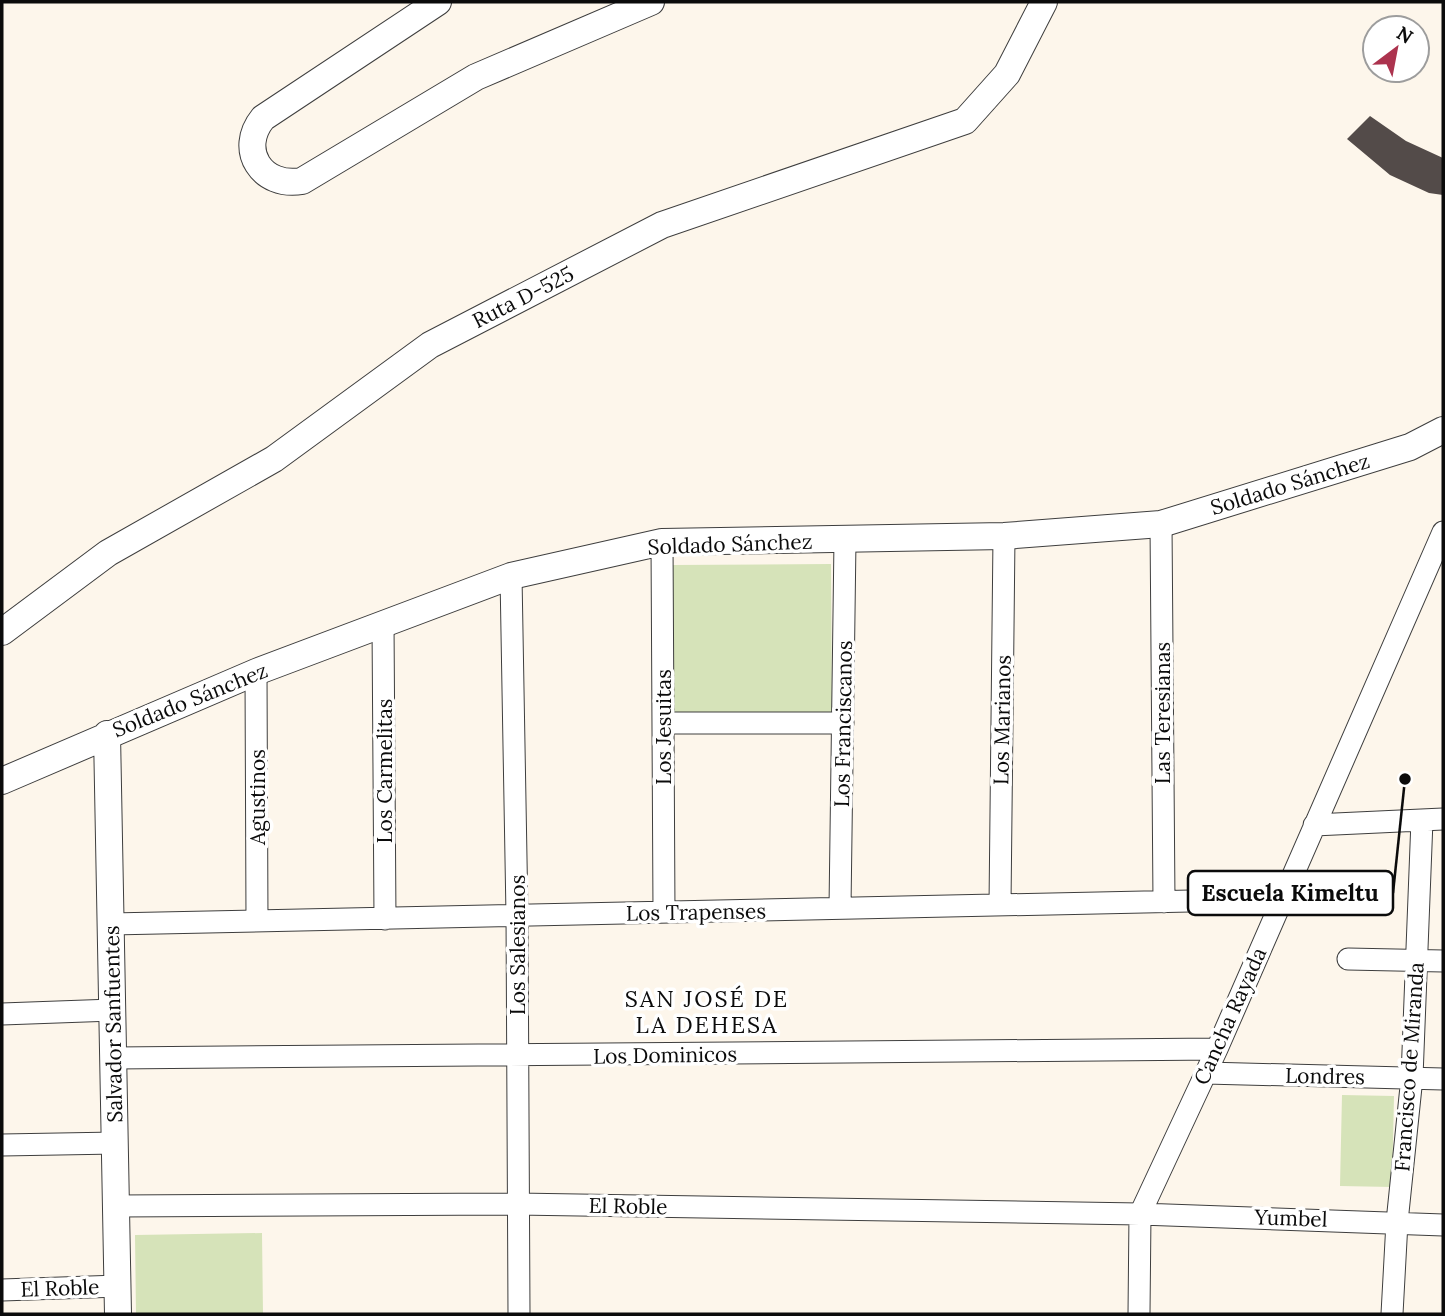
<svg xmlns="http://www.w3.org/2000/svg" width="1445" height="1316" font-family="Lora,serif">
<rect width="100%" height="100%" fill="#fdf6eb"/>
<path fill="#d6e3b9" d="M 831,564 L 832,714 L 673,715 L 672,565 Z
M 1342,1095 L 1394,1096 L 1392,1187 L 1340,1186 Z
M 262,1233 L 263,1314 L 136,1314 L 135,1235 Z"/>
<path fill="#534b49" d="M 1370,116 L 1406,141 L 1443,158 L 1443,195 L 1429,193 L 1390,175 L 1347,139 Z"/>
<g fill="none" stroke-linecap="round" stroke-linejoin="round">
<g stroke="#3e3e3e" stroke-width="23">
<path id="minor" d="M 1161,524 L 1164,902
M 662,542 L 664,912
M 511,576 L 517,915 L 519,1314
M 383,623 L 385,919
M 256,672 L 257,921
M 663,723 L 843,723
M 1314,825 L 1443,819
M 1000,905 L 1004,536
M 840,908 L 845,540
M 111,924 L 1281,899
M 1348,959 L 1443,961
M 2,1014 L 113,1010
M 114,1058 L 1217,1049
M 1206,1073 L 1443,1079
M 2,1145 L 116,1143
M 117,1206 L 517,1204 L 1140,1214 L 1443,1225
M 2,1290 L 119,1286
M 1139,1314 L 1140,1214 L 1217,1049 L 1443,532
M 1392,1314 L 1397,1222 L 1412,1077 L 1422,820"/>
</g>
<g stroke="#3e3e3e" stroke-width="28">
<path id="tertiary" d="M 438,2 L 263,118 C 237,150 262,188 302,181 L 476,77 L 651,2
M 2,632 L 108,553 L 274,459 L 430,345 L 662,225 L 965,121 L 1007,74 L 1044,2
M 107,734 L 118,1314
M 2,781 L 256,672 L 511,576 L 662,542 L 1004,536 L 1161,524 L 1410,447 L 1443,430"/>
</g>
<use href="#minor" stroke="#fff" stroke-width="21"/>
<use href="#tertiary" stroke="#fff" stroke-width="26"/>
</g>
<g text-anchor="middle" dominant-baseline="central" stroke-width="7" stroke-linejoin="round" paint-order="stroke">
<g font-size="21" fill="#0b0b0b" stroke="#fff">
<text transform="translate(523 297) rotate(-27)">Ruta D-525</text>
<text transform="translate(1290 484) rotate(-17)">Soldado Sánchez</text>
<text transform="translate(730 544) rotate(-2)">Soldado Sánchez</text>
<text transform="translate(190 700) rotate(-22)">Soldado Sánchez</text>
<text transform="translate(1162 713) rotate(-90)">Las Teresianas</text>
<text transform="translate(1002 720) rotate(-89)">Los Marianos</text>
<text transform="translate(843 724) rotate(-89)">Los Franciscanos</text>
<text transform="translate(663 727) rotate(-90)">Los Jesuitas</text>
<text transform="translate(384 771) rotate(-90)">Los Carmelitas</text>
<text transform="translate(257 797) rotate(-90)">Agustinos</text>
<text transform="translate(696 912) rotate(-1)">Los Trapenses</text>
<text transform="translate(517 945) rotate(-90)">Los Salesianos</text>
<text transform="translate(1230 1016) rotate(-66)">Cancha Rayada</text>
<text transform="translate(113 1024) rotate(-91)">Salvador Sanfuentes</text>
<text transform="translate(665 1055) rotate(-1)">Los Dominicos</text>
<text transform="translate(1409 1067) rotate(-86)">Francisco de Miranda</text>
<text transform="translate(1325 1076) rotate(1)">Londres</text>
<text transform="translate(628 1206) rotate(1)">El Roble</text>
<text transform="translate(1291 1218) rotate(2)">Yumbel</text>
<text transform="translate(60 1288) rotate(-2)">El Roble</text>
</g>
<g font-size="23" letter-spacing="2" fill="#0b0b0b" stroke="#fff">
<text x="707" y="998">SAN JOSÉ DE<tspan x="707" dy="26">LA DEHESA</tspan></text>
</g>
</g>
<path fill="none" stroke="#0b0b0b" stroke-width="2.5" d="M1405 779L1393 893"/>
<circle fill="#0b0b0b" stroke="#fff" stroke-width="2.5" cx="1405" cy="779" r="7"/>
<rect fill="#fff" stroke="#0b0b0b" stroke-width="2.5" x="1188" y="871" width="205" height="44" rx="7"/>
<g font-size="23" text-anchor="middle" font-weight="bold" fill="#0b0b0b">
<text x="1290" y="901">Escuela Kimeltu</text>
</g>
<rect width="1445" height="1316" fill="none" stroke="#0b0b0b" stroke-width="7"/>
<g transform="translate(1396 49) rotate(32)"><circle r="33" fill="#ffffff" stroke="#9d9d9d" stroke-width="2"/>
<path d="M0-5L12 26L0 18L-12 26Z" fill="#ac334e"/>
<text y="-10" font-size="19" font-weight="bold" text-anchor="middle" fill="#0b0b0b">N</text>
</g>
</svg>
